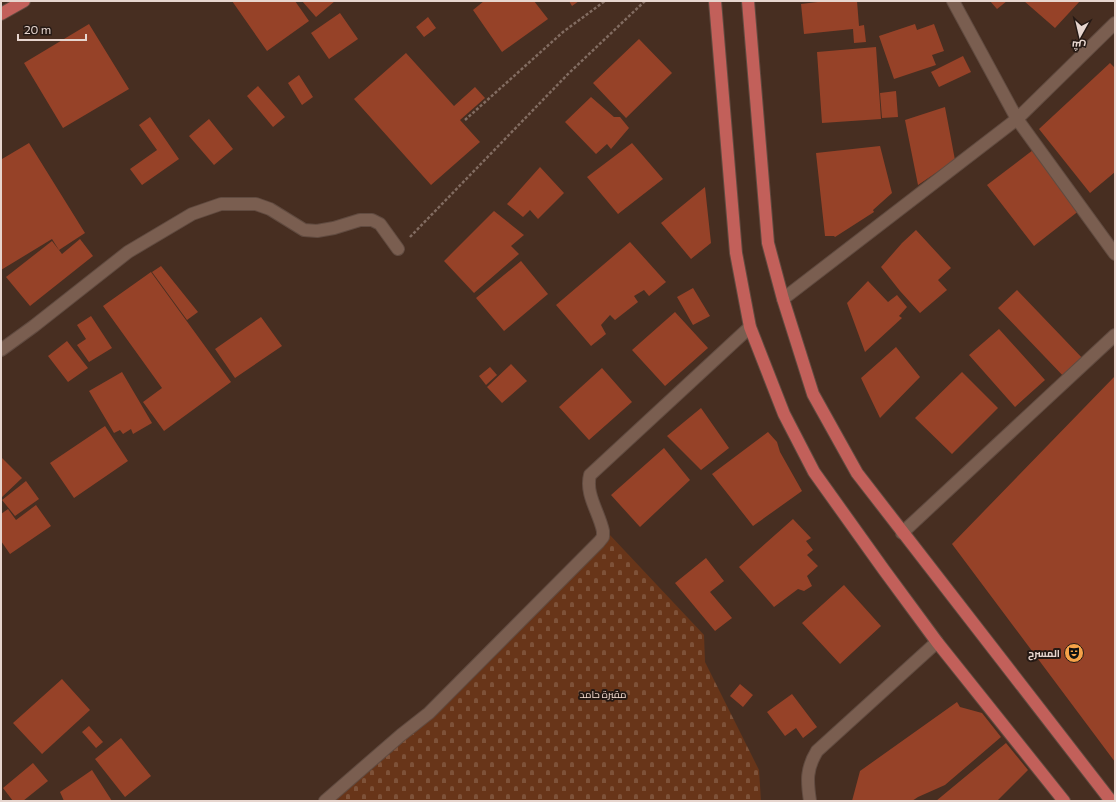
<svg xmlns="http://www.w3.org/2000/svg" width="1116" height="802" font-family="Commissioner,Cairo,sans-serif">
<defs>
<pattern id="cemetery-stones" width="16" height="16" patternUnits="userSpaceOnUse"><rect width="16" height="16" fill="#683519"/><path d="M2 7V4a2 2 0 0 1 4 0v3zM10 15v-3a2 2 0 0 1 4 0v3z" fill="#7e5239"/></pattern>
</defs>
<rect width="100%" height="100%" fill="#472e21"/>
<path fill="url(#cemetery-stones)" d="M 609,534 L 704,635 L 705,662 L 759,770 L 761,801 L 326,801 L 423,723 Z"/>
<path fill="#964228" d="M 232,1 L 295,1 L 309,21 L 267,51 Z
M 302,1 L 335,1 L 316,17 Z
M 484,1 L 534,1 L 548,19 L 502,52 L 473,10 Z
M 569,1 L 579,1 L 572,6 Z
M 826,1 L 857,1 L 859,26 L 864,25 L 866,42 L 854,43 L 853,29 L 804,34 L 801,4 Z
M 990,1 L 1007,1 L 997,9 Z
M 1024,1 L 1080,1 L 1055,28 Z
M 340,13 L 358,39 L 329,59 L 311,33 Z
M 428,17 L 436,28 L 424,37 L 416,27 Z
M 89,24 L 129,89 L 63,128 L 24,63 Z
M 915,24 L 917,30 L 934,24 L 944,51 L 932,55 L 936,65 L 894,79 L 879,36 Z
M 639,39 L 672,73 L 626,118 L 593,83 Z
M 876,47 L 881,119 L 822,123 L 817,52 Z
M 406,53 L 454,106 L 475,87 L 485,98 L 460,120 L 480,142 L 431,185 L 354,99 Z
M 963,56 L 971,72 L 939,87 L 931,72 Z
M 1110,63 L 1115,68 L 1115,172 L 1090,193 L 1039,129 Z
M 299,75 L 313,97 L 302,105 L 288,83 Z
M 258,86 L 285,117 L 273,127 L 247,96 Z
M 896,91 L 898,117 L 882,118 L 880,93 Z
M 591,97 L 614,117 L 620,117 L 629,128 L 611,149 L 607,144 L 596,154 L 565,122 Z
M 945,107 L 955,160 L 918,185 L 905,120 Z
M 150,117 L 179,159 L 142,185 L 130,169 L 157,150 L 139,125 Z
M 209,119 L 233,149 L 214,165 L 189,136 Z
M 29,143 L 85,233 L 59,250 L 52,239 L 1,270 L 1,156 L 2,159 Z
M 632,143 L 663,179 L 618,214 L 587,177 Z
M 880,146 L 892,193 L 873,210 L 874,212 L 835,237 L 834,236 L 825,236 L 816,153 Z
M 1033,150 L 1080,210 L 1034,246 L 987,185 Z
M 540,167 L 564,193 L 538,219 L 530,210 L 523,217 L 507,204 Z
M 705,187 L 711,243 L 691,259 L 661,223 Z
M 494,211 L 524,235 L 511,246 L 519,254 L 474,293 L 444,261 Z
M 916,230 L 951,268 L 938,280 L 947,290 L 920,313 L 900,291 L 881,267 L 902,243 Z
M 80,239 L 93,256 L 30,306 L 6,277 L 52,241 L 62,254 Z
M 630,242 L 666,282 L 649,296 L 644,290 L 634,296 L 638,302 L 615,320 L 610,315 L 601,325 L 606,334 L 591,346 L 556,305 Z
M 521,261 L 548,294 L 504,331 L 476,298 Z
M 161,266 L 198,312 L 187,320 L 152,272 Z
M 151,272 L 231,382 L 164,431 L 143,402 L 162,388 L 103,306 Z
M 868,281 L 888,302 L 897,295 L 907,307 L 899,316 L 902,318 L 865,352 L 847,303 Z
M 693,288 L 710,316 L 693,325 L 677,297 Z
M 1017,290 L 1086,362 L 1067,380 L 998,308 Z
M 675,312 L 708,348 L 665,386 L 632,350 Z
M 91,316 L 112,348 L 89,362 L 77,345 L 86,339 L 77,325 Z
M 261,317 L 282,346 L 235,378 L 215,349 Z
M 999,329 L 1045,380 L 1015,407 L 969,355 Z
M 67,341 L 88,368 L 68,382 L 48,356 Z
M 896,347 L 920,377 L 880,418 L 861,378 Z
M 511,364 L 527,381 L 502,403 L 487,387 Z
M 490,367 L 497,375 L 486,385 L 479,376 Z
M 602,368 L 632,402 L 589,440 L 559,407 Z
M 122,372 L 152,423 L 133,434 L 131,429 L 123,434 L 120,430 L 114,433 L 89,391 Z
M 962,372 L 998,408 L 952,454 L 915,418 Z
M 1115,376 L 1115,762 L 952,544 Z
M 701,408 L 729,448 L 701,470 L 667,436 Z
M 105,426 L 128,461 L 74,498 L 50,463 Z
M 768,432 L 777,442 L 780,452 L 802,491 L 753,526 L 712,474 Z
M 664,448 L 690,480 L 640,527 L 611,495 Z
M 1,457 L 22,478 L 2,497 L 1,496 Z
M 26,481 L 39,499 L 15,516 L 2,500 Z
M 36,505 L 51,526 L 10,554 L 1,541 L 1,514 L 8,509 L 16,520 Z
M 793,519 L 811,538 L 806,541 L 813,550 L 807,555 L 818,566 L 807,576 L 812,586 L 804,591 L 798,589 L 774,607 L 739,567 Z
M 706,558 L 724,581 L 710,592 L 732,618 L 715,631 L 675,583 Z
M 844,585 L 881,626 L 840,664 L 802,623 Z
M 62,679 L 90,710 L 42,754 L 13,723 Z
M 740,684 L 753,695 L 743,707 L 730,696 Z
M 792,694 L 817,727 L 803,738 L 796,728 L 785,736 L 767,712 Z
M 957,702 L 960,707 L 982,713 L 1001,737 L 945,785 L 918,797 L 912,801 L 852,801 L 860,771 Z
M 89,726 L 103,742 L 96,748 L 82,732 Z
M 121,738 L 151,776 L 125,797 L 95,759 Z
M 1006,743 L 1028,770 L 997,801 L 936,801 Z
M 33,763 L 48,781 L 23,801 L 13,801 L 3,788 Z
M 92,770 L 112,801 L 64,801 L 60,792 Z"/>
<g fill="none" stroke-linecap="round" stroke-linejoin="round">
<g stroke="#614b40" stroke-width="14">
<path id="minor" d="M 953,1 L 1017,119 L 1115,254
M 783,299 L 1017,119 L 1115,23
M 1,350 L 34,326 L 128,252 L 192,214 L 221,204 L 256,204 L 270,209 L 304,230 L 317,231 L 334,228 L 360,220 L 372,220 L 380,224 L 398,249
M 902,533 L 1115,335
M 325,801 L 401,735 L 429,713 L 599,542 L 603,537 L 603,531 C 599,512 585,494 590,475 L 750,327
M 810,801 C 807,781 806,769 817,751 L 937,642"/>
</g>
<g stroke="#614b40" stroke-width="14">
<path id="primary" d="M 715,1 L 736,253 L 750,327 L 784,414 L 814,472 L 884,570 L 937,642 L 1064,801
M 748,1 L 768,243 L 783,299 L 813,394 L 857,473 L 1111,801
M 1,14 L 24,1"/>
</g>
<path stroke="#826c61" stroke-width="2.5" stroke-dasharray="3 2" stroke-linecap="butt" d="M 465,120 L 563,32 L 605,1
M 410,237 L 568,74 L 645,1"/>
<use href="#minor" stroke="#7a5e50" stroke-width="12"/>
<use href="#primary" stroke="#c2605a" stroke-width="12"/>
</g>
<defs>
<g id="theatre-disc" transform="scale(1)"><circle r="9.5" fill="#f6a248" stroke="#251914"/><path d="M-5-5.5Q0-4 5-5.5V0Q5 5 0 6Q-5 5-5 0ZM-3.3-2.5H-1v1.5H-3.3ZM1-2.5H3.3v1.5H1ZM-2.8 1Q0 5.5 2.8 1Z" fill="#111"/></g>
</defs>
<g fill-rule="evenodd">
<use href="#theatre-disc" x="1074" y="653"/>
</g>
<g text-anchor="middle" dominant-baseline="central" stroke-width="4" stroke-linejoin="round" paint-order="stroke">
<g font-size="10" font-weight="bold" fill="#e7d6cf" stroke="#251914" text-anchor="end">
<text x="1060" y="653">المسرح</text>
</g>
<g font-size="10" fill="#f5ddd2" stroke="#251914">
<text x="603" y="694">مقبرة حامد</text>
</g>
</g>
<rect width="1116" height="802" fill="none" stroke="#e7d6cf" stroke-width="4"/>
<g transform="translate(1080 36) rotate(188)" stroke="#251914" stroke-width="3" paint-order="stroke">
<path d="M0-3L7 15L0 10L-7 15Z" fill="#e7d6cf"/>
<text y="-6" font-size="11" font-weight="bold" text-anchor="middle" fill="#e7d6cf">ش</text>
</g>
<path d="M18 34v6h68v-6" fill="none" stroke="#e7d6cf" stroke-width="2"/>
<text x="24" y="34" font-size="12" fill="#e7d6cf" stroke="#251914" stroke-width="3" paint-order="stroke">20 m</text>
</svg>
